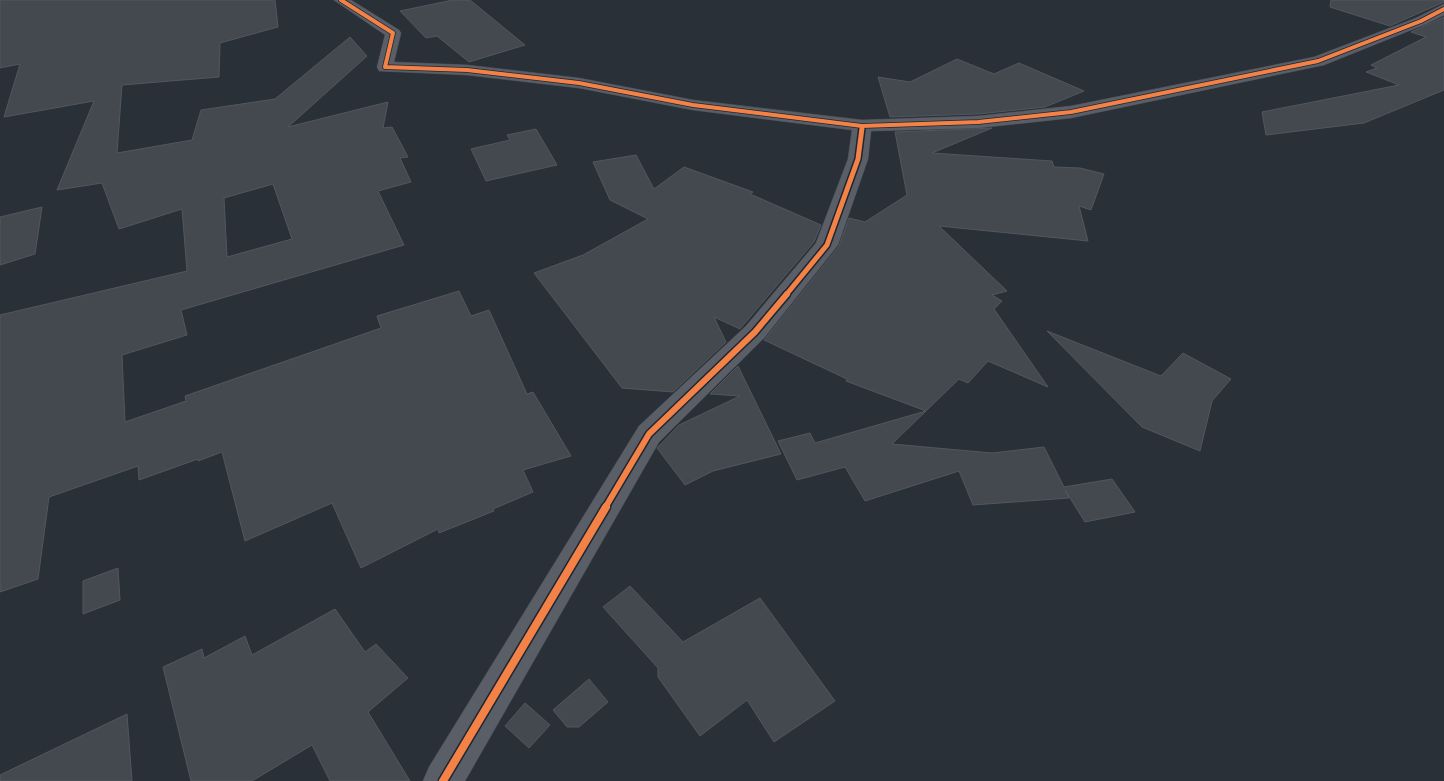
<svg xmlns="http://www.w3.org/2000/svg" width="1444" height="781" font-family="Quicksand,sans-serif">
<rect width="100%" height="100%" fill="#2a3038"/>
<path fill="#444950" stroke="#52575f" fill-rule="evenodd" d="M 0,0 L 275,0 L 278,27 L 220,43 L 219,77 L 122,85 L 117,153 L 192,140 L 201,110 L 275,99 L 350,37 L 367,56 L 288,127 L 388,102 L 383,128 L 392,127 L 408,157 L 400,158 L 411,182 L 378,191 L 404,245 L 181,310 L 187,335 L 122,355 L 125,422 L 186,401 L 185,396 L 381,328 L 377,316 L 459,291 L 471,316 L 489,310 L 527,394 L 533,392 L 571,456 L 523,470 L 533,492 L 493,509 L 494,511 L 439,533 L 438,529 L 361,568 L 332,503 L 245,541 L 222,452 L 198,461 L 198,459 L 139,480 L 138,466 L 49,497 L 38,579 L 0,592 L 0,315 L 187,271 L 182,209 L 119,229 L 102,183 L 57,190 L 94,101 L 4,117 L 20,64 L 0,68 ZM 273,184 L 292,239 L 227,257 L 224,198 Z
M 453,0 L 470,0 L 525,45 L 469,62 L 437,36 L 426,38 L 400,11 Z
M 1331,0 L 1444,0 L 1444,2 L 1390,26 L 1330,7 Z
M 1444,17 L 1444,90 L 1364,123 L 1266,135 L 1262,112 L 1399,85 L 1366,72 L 1377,68 L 1371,65 L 1426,37 L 1411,32 Z
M 957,59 L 994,74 L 1019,63 L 1084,91 L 1045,107 L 978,114 L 890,117 L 878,77 L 910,82 Z
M 992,128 L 932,153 L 1052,161 L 1054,167 L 1080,168 L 1104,174 L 1091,210 L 1079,206 L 1088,241 L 939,226 L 1007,291 L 992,295 L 1002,301 L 994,309 L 1048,387 L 988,361 L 968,383 L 959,379 L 926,411 L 846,381 L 847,379 L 764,340 L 839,246 L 849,218 L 865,222 L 907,195 L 895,132 Z
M 536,129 L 557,165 L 486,181 L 471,149 L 510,140 L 507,135 Z
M 636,155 L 654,189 L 684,167 L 753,192 L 750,194 L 821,225 L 814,242 L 740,329 L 714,317 L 726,342 L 673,392 L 622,388 L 534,273 L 583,255 L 648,219 L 610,200 L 593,162 Z
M 42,207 L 35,254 L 0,265 L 0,217 Z
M 1047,331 L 1161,376 L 1183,353 L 1231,379 L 1212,401 L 1200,451 L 1142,427 Z
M 738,366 L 781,454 L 713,471 L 685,485 L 657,448 L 679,425 L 740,396 L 710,394 Z
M 926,411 L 892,444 L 992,453 L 1044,447 L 1064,487 L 1112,479 L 1135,512 L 1085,522 L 1065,490 L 1069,498 L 973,505 L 959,471 L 865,501 L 845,467 L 797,480 L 778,441 L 810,433 L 815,443 Z
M 118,568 L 120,600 L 83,614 L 83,581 Z
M 630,586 L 683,642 L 760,598 L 835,701 L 774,742 L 747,700 L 700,736 L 658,677 L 658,668 L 603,607 Z
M 335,609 L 365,652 L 376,644 L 408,678 L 368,712 L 410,781 L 330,781 L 312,745 L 252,781 L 191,781 L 163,667 L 202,649 L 204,658 L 245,636 L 252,655 Z
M 589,679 L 608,702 L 579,727 L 567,727 L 553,710 Z
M 525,703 L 550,725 L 529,748 L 505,726 Z
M 127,714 L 132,781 L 0,781 L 0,775 Z"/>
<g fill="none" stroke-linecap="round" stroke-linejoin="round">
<g stroke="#484c53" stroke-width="1">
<path id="minor" d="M 334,0 L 351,0 L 399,30 L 401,33 L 394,62 L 467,65 L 579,78 L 693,100 L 862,120 L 978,116 L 1071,106 L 1314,57 L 1416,18 L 1444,4 L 1444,15 L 1426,24 L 1324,65 L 1071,118 L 978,128 L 871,131 L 868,159 L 838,245 L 764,338 L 659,442 L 465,781 L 423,781 L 429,767 L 639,426 L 746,326 L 816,243 L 848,159 L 852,130 L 693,110 L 579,88 L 467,75 L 379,71 L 377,67 L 385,35 Z"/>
</g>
<use href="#minor" fill="#5a5e66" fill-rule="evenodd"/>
<g stroke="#1d2633" stroke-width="5.5">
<path id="cycleway-far3" d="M 341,0 L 393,33 L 385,67 L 467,70 L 579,83 L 693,105 L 862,126 L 978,122 L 1071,112 L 1318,61 L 1421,21 L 1444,9
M 862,129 L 862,126"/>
</g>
<g stroke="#1d2633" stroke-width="8">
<path id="cycleway-far2" d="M 786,295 L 827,245 L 858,159 L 862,128"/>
</g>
<g stroke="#1d2633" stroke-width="9">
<path id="cycleway-far1" d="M 605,508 L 649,434 L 755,332 L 787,294"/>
</g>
<g stroke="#1d2633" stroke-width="11">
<path id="cycleway" d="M 443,781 L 606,507"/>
</g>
<use href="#cycleway-far3" stroke="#f48246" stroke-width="4"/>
<use href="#cycleway-far2" stroke="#f48246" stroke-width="5"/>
<use href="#cycleway-far1" stroke="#f48246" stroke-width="6"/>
<use href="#cycleway" stroke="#f48246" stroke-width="8"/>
</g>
</svg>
